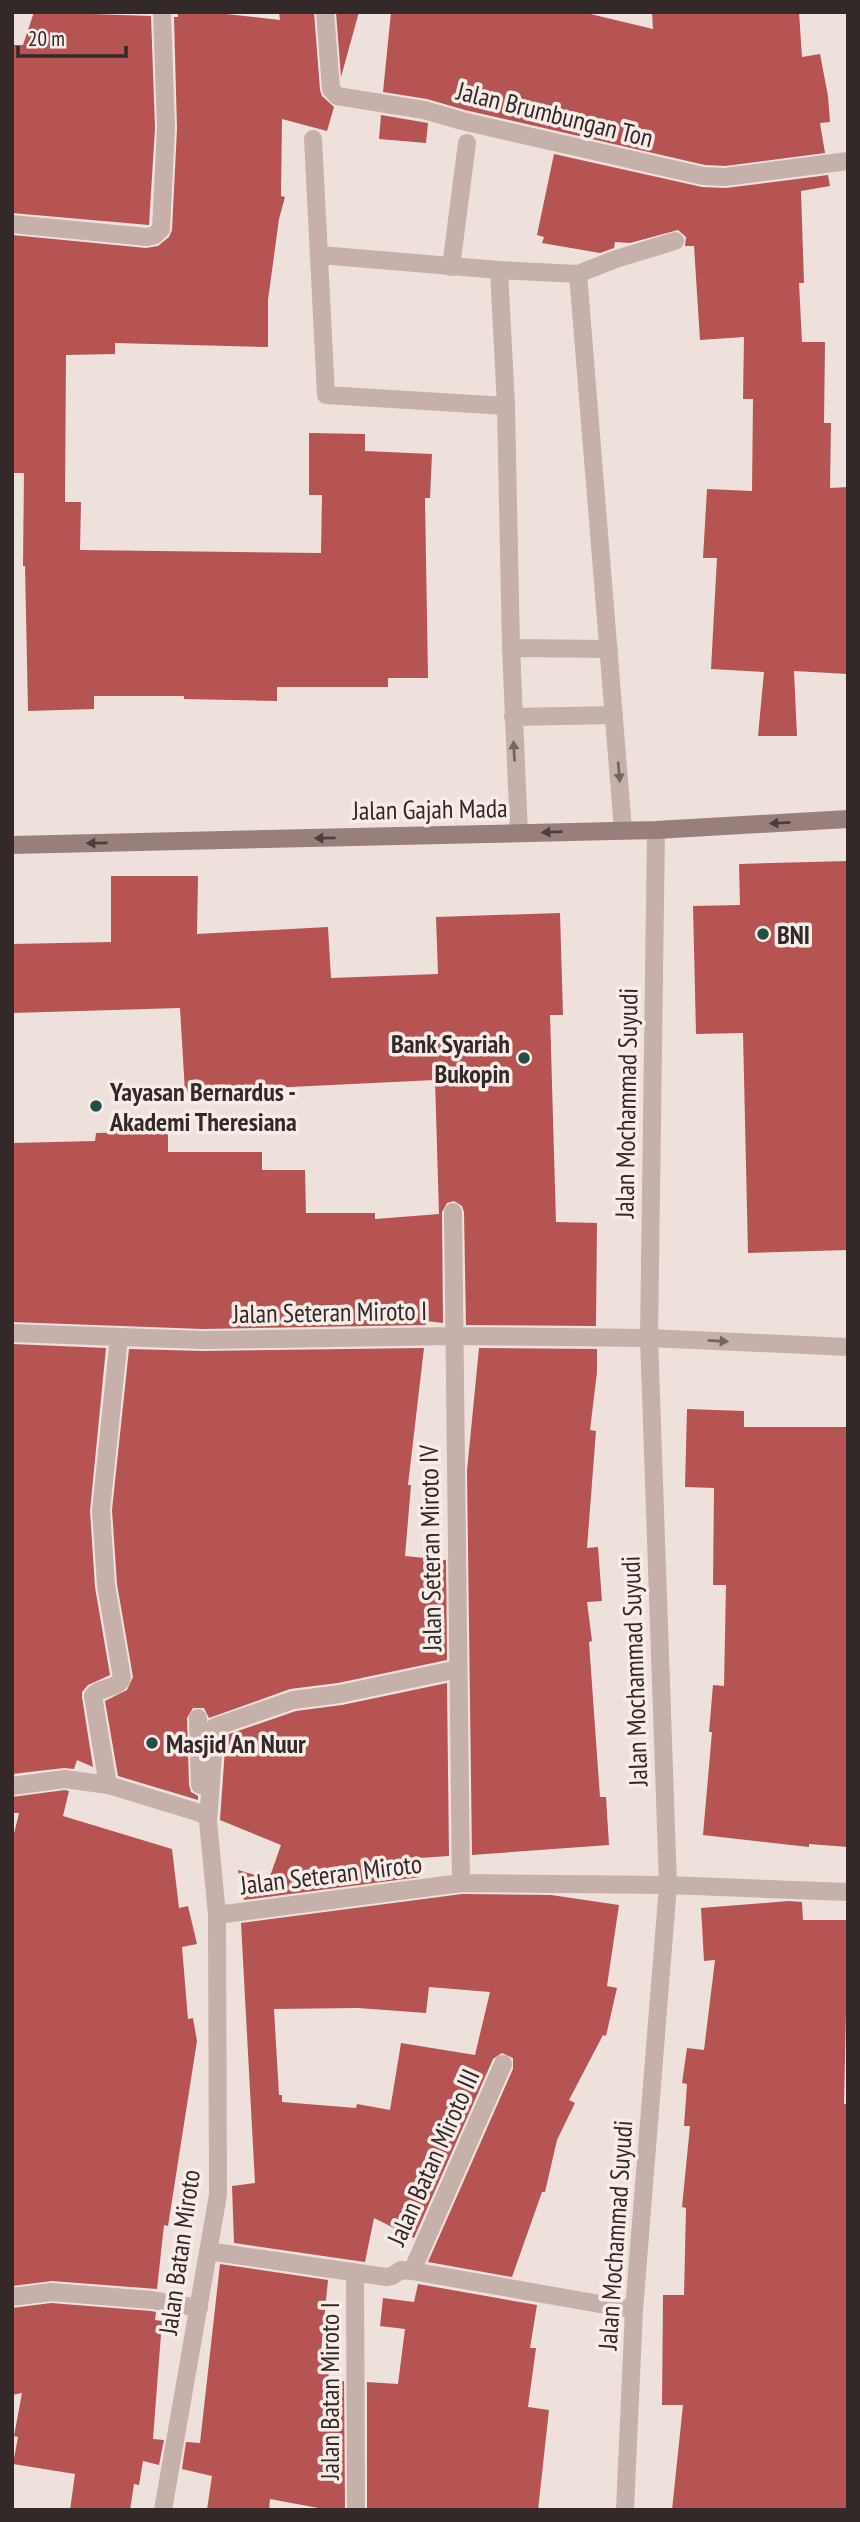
<svg xmlns="http://www.w3.org/2000/svg" width="860" height="2522" font-family="'PT Sans Narrow',sans-serif">
<rect width="100%" height="100%" fill="#eee1dc"/>
<path fill="#b65453" fill-rule="evenodd" d="M 34,12 L 151,16 L 155,128 L 149,225 L 12,213 L 12,45 L 23,45 Z
M 178,12 L 208,12 L 280,20 L 279,12 L 314,12 L 320,90 L 322,96 L 334,107 L 327,131 L 282,119 L 281,196 L 285,197 L 279,219 L 268,300 L 268,347 L 115,343 L 115,354 L 66,355 L 65,502 L 81,502 L 80,550 L 321,553 L 322,495 L 309,495 L 309,433 L 365,434 L 365,451 L 432,454 L 430,498 L 425,498 L 428,678 L 388,678 L 388,687 L 277,687 L 277,701 L 184,699 L 184,696 L 94,696 L 94,709 L 28,711 L 25,566 L 23,566 L 24,473 L 12,473 L 12,235 L 146,248 L 158,246 L 169,237 L 172,230 L 177,129 L 174,17 L 178,17 Z
M 336,12 L 359,12 L 341,77 Z
M 391,12 L 582,12 L 653,29 L 652,12 L 799,12 L 802,57 L 820,54 L 828,96 L 830,122 L 820,123 L 825,153 L 725,166 L 705,165 L 465,110 L 427,99 L 383,92 Z
M 381,115 L 428,123 L 426,143 L 379,139 Z
M 554,154 L 702,187 L 726,188 L 828,175 L 830,186 L 801,191 L 804,283 L 799,283 L 802,342 L 825,342 L 824,423 L 831,423 L 830,488 L 848,487 L 848,674 L 794,671 L 797,736 L 758,736 L 764,672 L 711,669 L 717,558 L 703,558 L 707,489 L 752,491 L 753,399 L 743,399 L 744,337 L 700,340 L 694,246 L 685,246 L 686,237 L 678,230 L 630,243 L 615,242 L 614,248 L 600,253 L 542,243 L 544,237 L 537,235 Z
M 848,861 L 848,1250 L 748,1253 L 743,1033 L 696,1034 L 693,906 L 740,905 L 739,864 Z
M 111,876 L 198,876 L 197,934 L 328,927 L 331,978 L 438,974 L 436,917 L 560,913 L 563,1015 L 550,1015 L 556,1222 L 597,1223 L 596,1326 L 466,1325 L 464,1212 L 462,1206 L 454,1201 L 447,1203 L 442,1212 L 443,1323 L 426,1321 L 426,1325 L 203,1329 L 12,1322 L 12,1143 L 95,1141 L 96,1133 L 168,1131 L 168,1152 L 262,1152 L 262,1170 L 305,1170 L 306,1213 L 375,1213 L 375,1219 L 439,1214 L 435,1080 L 185,1092 L 180,1008 L 12,1013 L 12,944 L 111,942 Z
M 12,1344 L 106,1348 L 90,1511 L 95,1587 L 110,1675 L 88,1685 L 82,1692 L 82,1697 L 93,1767 L 77,1760 L 74,1769 L 64,1768 L 12,1774 Z
M 424,1348 L 408,1485 L 411,1485 L 405,1556 L 446,1560 L 447,1660 L 338,1683 L 290,1689 L 209,1718 L 204,1708 L 193,1708 L 187,1718 L 189,1785 L 191,1792 L 198,1796 L 198,1800 L 118,1776 L 105,1701 L 127,1690 L 133,1677 L 117,1584 L 112,1510 L 129,1349 L 203,1351 Z
M 479,1348 L 597,1349 L 597,1372 L 590,1430 L 596,1431 L 587,1548 L 598,1547 L 602,1601 L 587,1602 L 592,1641 L 589,1642 L 600,1797 L 606,1797 L 609,1845 L 472,1855 L 467,1471 Z
M 687,1409 L 744,1411 L 744,1427 L 848,1427 L 848,1847 L 809,1844 L 809,1847 L 703,1835 L 712,1732 L 709,1732 L 713,1685 L 724,1686 L 726,1585 L 713,1585 L 714,1488 L 685,1487 Z
M 447,1683 L 449,1856 L 404,1859 L 403,1875 L 420,1877 L 244,1900 L 238,1870 L 269,1879 L 281,1845 L 220,1820 L 226,1735 L 296,1711 L 342,1705 Z
M 65,1790 L 69,1791 L 63,1816 L 172,1849 L 179,1908 L 188,1906 L 197,1944 L 182,1947 L 188,2019 L 193,2018 L 197,2041 L 168,2226 L 164,2225 L 157,2289 L 52,2281 L 12,2286 L 12,1842 L 19,1813 L 12,1813 L 12,1797 Z
M 462,1894 L 551,1895 L 619,1905 L 607,1986 L 617,1988 L 606,2036 L 603,2035 L 569,2100 L 575,2103 L 557,2140 L 545,2192 L 542,2192 L 512,2277 L 428,2262 L 513,2069 L 513,2058 L 502,2053 L 493,2059 L 414,2238 L 374,2218 L 365,2262 L 234,2243 L 232,2186 L 255,2183 L 241,1923 ZM 429,1987 L 490,1992 L 475,2055 L 401,2043 L 390,2110 L 357,2104 L 356,2108 L 282,2102 L 282,2095 L 279,2095 L 274,2009 L 358,2008 L 426,2013 Z
M 789,1901 L 802,1902 L 803,1920 L 848,1920 L 844,2104 L 848,2104 L 848,2510 L 672,2510 L 683,2405 L 662,2405 L 663,2295 L 684,2295 L 686,2208 L 682,2207 L 690,2126 L 684,2126 L 687,2084 L 682,2083 L 687,2048 L 704,2050 L 715,1960 L 704,1961 L 701,1908 Z
M 220,2264 L 328,2280 L 321,2352 L 335,2356 L 327,2380 L 344,2381 L 345,2510 L 329,2510 L 270,2499 L 269,2510 L 207,2510 L 212,2476 L 182,2469 L 186,2442 L 200,2443 Z
M 418,2284 L 537,2305 L 530,2348 L 536,2348 L 528,2407 L 549,2410 L 538,2510 L 367,2510 L 367,2382 L 398,2384 L 405,2329 L 380,2326 L 383,2298 L 414,2302 Z
M 51,2303 L 151,2311 L 156,2312 L 155,2320 L 162,2321 L 153,2439 L 164,2440 L 159,2465 L 143,2461 L 139,2485 L 134,2484 L 130,2510 L 70,2510 L 75,2474 L 13,2464 L 18,2437 L 14,2436 L 22,2393 L 12,2395 L 12,2308 Z"/>
<g fill="none" stroke-linecap="round" stroke-linejoin="round">
<path stroke="#c5b0aa" stroke-width="18" d="M 313,139 L 326,395 L 506,406 L 511,648 L 609,649
M 320,255 L 499,270 L 506,406
M 451,267 L 467,143
M 499,270 L 578,274 L 616,259 L 675,241
M 578,274 L 623,830
M 511,648 L 519,833
M 513,717 L 614,715"/>
<path stroke="#c5b0aa" stroke-width="18" d="M 325,12 L 331,89 L 337,96 L 424,110 L 462,121 L 703,176 L 725,177 L 848,161
M 12,224 L 147,237 L 155,235 L 161,229 L 166,128 L 162,12
M 453,1212 L 461,1883
M 12,1333 L 203,1340 L 454,1336 L 649,1338 L 848,1347
M 198,1718 L 200,1785
M 108,1785 L 93,1696 C 100,1686 118,1690 122,1678 L 106,1585 L 101,1510 L 119,1337
M 12,1786 L 65,1779 L 108,1785 L 197,1812 L 205,1815 L 208,1821 L 217,1915 L 218,2195 L 163,2510
M 208,1821 L 215,1727 L 293,1700 L 340,1694 L 458,1669
M 217,1915 L 461,1883 L 668,1885 L 848,1892
M 208,2251 L 386,2277 L 392,2276 L 401,2270 L 412,2271 L 634,2310
M 412,2271 L 503,2064
M 355,2273 L 356,2510
M 12,2297 L 51,2292 L 152,2300 L 199,2308
M 625,2510 L 634,2310 L 668,1885 L 649,1338 L 656,830"/>
<path stroke="#987f7b" stroke-width="18" d="M 12,845 L 656,830 L 848,819"/>
</g>
<defs><path id="oneway-solid" d="M-6-.8H1V-3.2L6.5 0L1 3.2V.8H-6Z" transform="scale(1.75)"/></defs>
<g fill="#756662">
<use href="#oneway-solid" transform="translate(514 751) rotate(-93)"/>
<use href="#oneway-solid" transform="translate(619 772) rotate(85)"/>
<use href="#oneway-solid" transform="translate(718 1341) rotate(3)"/>
</g>
<g fill="#4c3e3d">
<use href="#oneway-solid" transform="translate(780 823) rotate(177)"/>
<use href="#oneway-solid" transform="translate(552 832) rotate(178)"/>
<use href="#oneway-solid" transform="translate(325 838) rotate(179)"/>
<use href="#oneway-solid" transform="translate(97 843) rotate(179)"/>
</g>
<g fill="#234f48" stroke="#f7ece8" stroke-width="2.5">
<circle cx="763" cy="934" r="7"/>
<circle cx="524" cy="1058" r="7"/>
<circle cx="96" cy="1106" r="7"/>
<circle cx="152" cy="1743" r="7"/>
</g>
<g text-anchor="middle" dominant-baseline="central" stroke-width="7" stroke-linejoin="round" paint-order="stroke">
<g font-size="26" fill="#332928" stroke="#f7ece8">
<text transform="translate(555 114) rotate(14)">Jalan Brumbungan Ton</text>
<text transform="translate(430 809) rotate(-1)">Jalan Gajah Mada</text>
<text transform="translate(626 1103) rotate(-89)">Jalan Mochammad Suyudi</text>
<text transform="translate(330 1312) rotate(-1)">Jalan Seteran Miroto I</text>
<text transform="translate(430 1548) rotate(-91)">Jalan Seteran Miroto IV</text>
<text transform="translate(634 1671) rotate(-92)">Jalan Mochammad Suyudi</text>
<text transform="translate(331 1874) rotate(-7)">Jalan Seteran Miroto</text>
<text transform="translate(433 2157) rotate(-66)">Jalan Batan Miroto III</text>
<text transform="translate(615 2235) rotate(-86)">Jalan Mochammad Suyudi</text>
<text transform="translate(179 2252) rotate(-82)">Jalan Batan Miroto</text>
<text transform="translate(329 2391) rotate(-90)">Jalan Batan Miroto I</text>
</g>
<g font-size="26" font-weight="bold" fill="#332928" stroke="#f7ece8" text-anchor="start">
<text x="777" y="934">BNI</text>
<text x="510" y="1043" text-anchor="end">Bank Syariah<tspan x="510" dy="30">Bukopin</tspan></text>
<text x="110" y="1091">Yayasan Bernardus -<tspan x="110" dy="30">Akademi Theresiana</tspan></text>
<text x="166" y="1743">Masjid An Nuur</text>
</g>
</g>
<rect width="860" height="2522" fill="none" stroke="#332928" stroke-width="28"/>
<path d="M18 46v10h108v-10" fill="none" stroke="#332928" stroke-width="3.5"/>
<text x="28" y="46" font-size="21" fill="#332928" stroke="#f7ece8" stroke-width="5" paint-order="stroke">20 m</text>
</svg>
